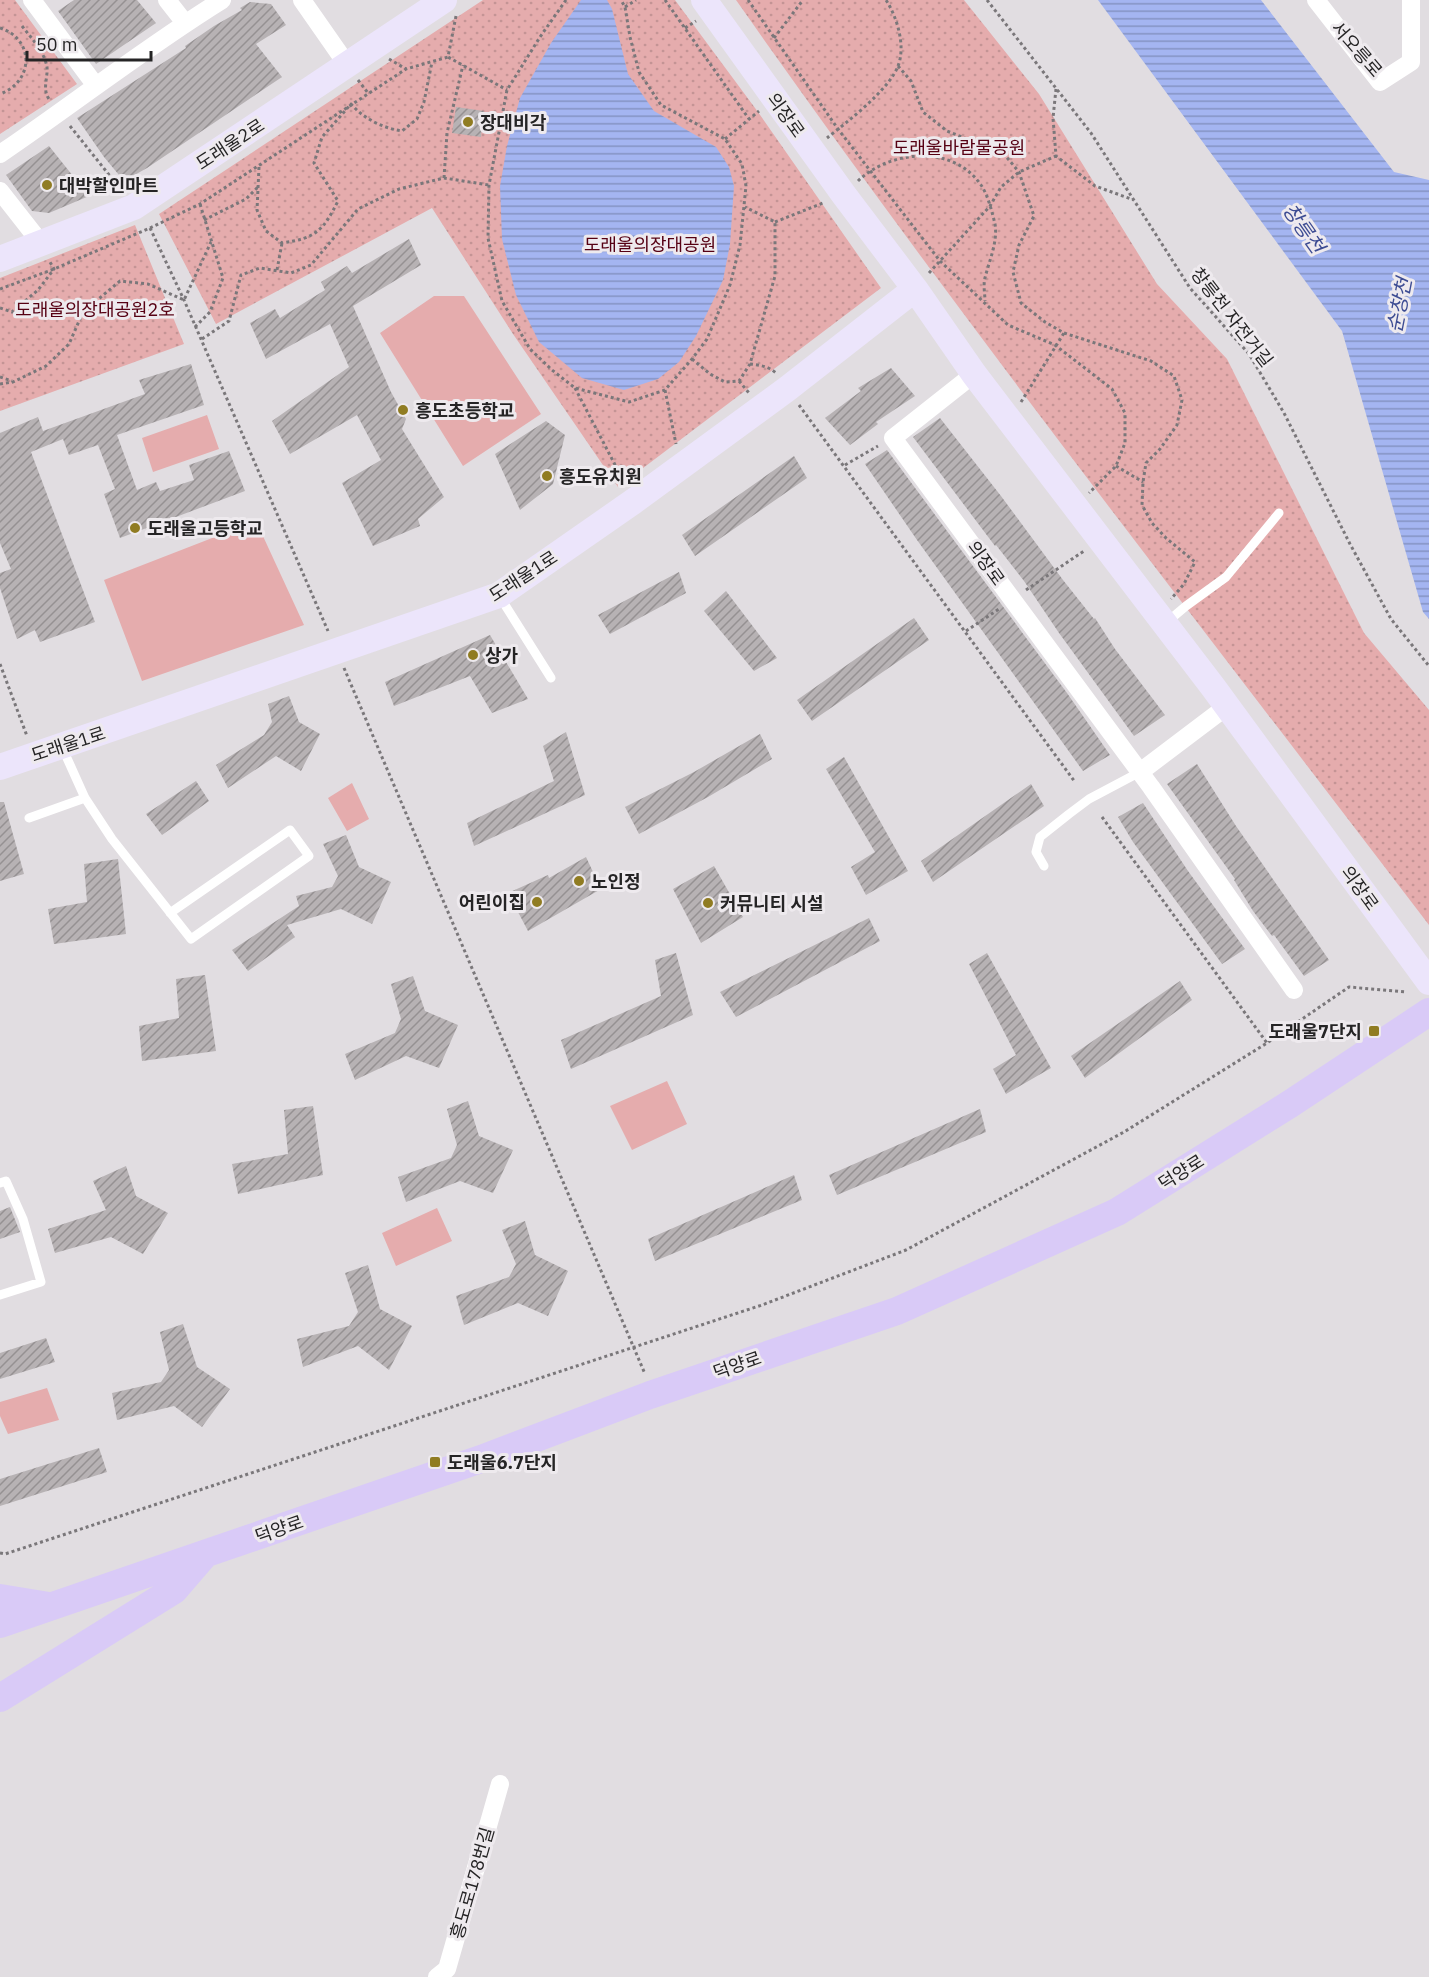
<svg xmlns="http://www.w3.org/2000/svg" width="1429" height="1977" font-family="'IBM Plex Sans','Noto Sans KR',sans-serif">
<defs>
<pattern id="park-dots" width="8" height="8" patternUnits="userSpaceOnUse" patternTransform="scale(1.5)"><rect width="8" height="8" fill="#e5acad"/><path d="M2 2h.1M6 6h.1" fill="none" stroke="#c49495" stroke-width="1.8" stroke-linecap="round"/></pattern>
<pattern id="water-rules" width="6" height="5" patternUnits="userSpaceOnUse" patternTransform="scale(1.5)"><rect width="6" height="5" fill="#a4b5f1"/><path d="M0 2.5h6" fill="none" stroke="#8593c3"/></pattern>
<pattern id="building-hatch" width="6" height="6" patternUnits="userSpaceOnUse" patternTransform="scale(1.5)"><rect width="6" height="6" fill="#b7b2b4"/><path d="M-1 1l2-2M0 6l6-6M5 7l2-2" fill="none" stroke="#959192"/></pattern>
</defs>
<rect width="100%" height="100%" fill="#e1dde1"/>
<path fill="url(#park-dots)" d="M 0,0 L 15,0 L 77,84 L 0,134 Z
M 483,0 L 675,0 L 758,112 L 881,288 L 618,487 L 513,334 L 432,208 L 216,324 L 159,214 Z
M 736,0 L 964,0 L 1039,94 L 1157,284 L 1227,359 L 1364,633 L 1429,710 L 1429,925 C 1195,618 957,315 736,0 Z
M 135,225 L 184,344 L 0,411 L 0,278 Z"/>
<path fill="#e5acad" d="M 434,296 L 464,296 L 541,414 L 463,466 L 380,333 Z
M 207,415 L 219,449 L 153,472 L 142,438 Z
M 256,521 L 304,625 L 142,681 L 104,580 Z
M 352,783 L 369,819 L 347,831 L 328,798 Z
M 667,1081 L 687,1124 L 632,1150 L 610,1106 Z
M 437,1208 L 452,1241 L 396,1266 L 382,1233 Z
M 47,1388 L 59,1420 L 8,1434 L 0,1416 L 0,1402 Z"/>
<path fill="url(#water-rules)" d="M 581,0 L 607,0 L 612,9 L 628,74 L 654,111 L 716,147 L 729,167 L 734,186 L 730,244 L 723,280 L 696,336 L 679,362 L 658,379 L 624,390 L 582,378 L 539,342 L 516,295 L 502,239 L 500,186 L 507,146 L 520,98 L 551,43 Z
M 1098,0 L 1261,0 L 1394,172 L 1429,180 L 1429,619 L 1423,612 L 1342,331 Z"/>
<path fill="url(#building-hatch)" d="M 74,0 L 137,0 L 156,23 L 96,64 L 58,11 Z
M 250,2 L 271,4 L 286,25 L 256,44 L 282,77 L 147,168 L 124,181 L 104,157 L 77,118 L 186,48 L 185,46 L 214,26 L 242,10 L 240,8 Z
M 456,107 L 484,111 L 481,137 L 452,133 Z
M 49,146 L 89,196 L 49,213 L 32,211 L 6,175 Z
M 409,239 L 421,265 L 353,306 L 391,392 L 406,419 L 402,429 L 444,497 L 418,519 L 420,526 L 373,546 L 342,483 L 381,460 L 357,415 L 290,454 L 272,421 L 349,367 L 330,324 L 266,359 L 250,323 L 275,309 L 280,318 L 325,290 L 321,282 L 347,266 L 352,273 Z
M 191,364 L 204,405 L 117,435 L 137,490 L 156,482 L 160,491 L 194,480 L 189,465 L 229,451 L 245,491 L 120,538 L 104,494 L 115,489 L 98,445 L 69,455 L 63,439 L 31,452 L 95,622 L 40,642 L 35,630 L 17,639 L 0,588 L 0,573 L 11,569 L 0,543 L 0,433 L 38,417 L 43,431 L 145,394 L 139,380 Z
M 891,368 L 915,396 L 876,422 L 878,424 L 850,445 L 825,418 L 861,391 L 858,388 Z
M 940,418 L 1001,496 L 1063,580 L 1094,619 L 1095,618 L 1115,649 L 1165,715 L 1134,736 L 1059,633 L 1024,581 L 996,545 L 995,546 L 913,437 Z
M 546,421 L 565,435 L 553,484 L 520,510 L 495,454 Z
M 887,450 L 1067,693 L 1110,755 L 1083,771 L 917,540 L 865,464 Z
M 794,456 L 807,478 L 695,556 L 682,535 Z
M 679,572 L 686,593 L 610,634 L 598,615 Z
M 726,591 L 777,658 L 754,671 L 704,611 Z
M 914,618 L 929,640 L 812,721 L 797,700 Z
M 490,635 L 528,699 L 492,713 L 470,676 L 394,706 L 385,682 Z
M 289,696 L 299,722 L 320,734 L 301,771 L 276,756 L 228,788 L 216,765 L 264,735 L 272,722 L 268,704 Z
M 566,732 L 585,795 L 474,846 L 467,823 L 554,781 L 543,746 Z
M 760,734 L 772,759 L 708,797 L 639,834 L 625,807 L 694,772 Z
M 844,757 L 908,871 L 866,895 L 851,867 L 875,852 L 826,769 Z
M 1197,764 L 1236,826 L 1329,960 L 1304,976 L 1274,935 L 1272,936 L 1253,911 L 1234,880 L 1235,879 L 1167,784 Z
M 196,781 L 209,801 L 162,835 L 146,814 Z
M 1031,784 L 1044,806 L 933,882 L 921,861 Z
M 0,802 L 4,802 L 24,874 L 0,881 Z
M 1143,803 L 1188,871 L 1245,949 L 1222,964 L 1133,842 L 1118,817 Z
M 346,835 L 359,867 L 391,882 L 372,924 L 341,909 L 287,925 L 295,937 L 248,971 L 232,950 L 299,906 L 296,896 L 332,887 L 338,876 L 323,844 Z
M 586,857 L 601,889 L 528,931 L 508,893 L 548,875 L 549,878 Z
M 118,859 L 126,934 L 54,944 L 48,909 L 87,902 L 84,864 Z
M 714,866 L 743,917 L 701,943 L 673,889 Z
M 869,918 L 880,941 L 736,1017 L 720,992 Z
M 676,953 L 693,1015 L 571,1069 L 561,1040 L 661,996 L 655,960 Z
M 987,953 L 1051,1068 L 1006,1094 L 993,1069 L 1016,1055 L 969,964 Z
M 205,975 L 216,1051 L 142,1061 L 139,1026 L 179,1018 L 176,979 Z
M 413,976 L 425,1011 L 458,1025 L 439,1068 L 406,1056 L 355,1080 L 345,1054 L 395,1033 L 401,1019 L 391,984 Z
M 1180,981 L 1192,1000 L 1085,1078 L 1071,1056 Z
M 468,1101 L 479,1136 L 513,1150 L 493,1193 L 460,1181 L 406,1202 L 398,1177 L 451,1158 L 457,1145 L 447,1109 Z
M 313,1106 L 323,1175 L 238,1194 L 232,1164 L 288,1154 L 284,1110 Z
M 980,1109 L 986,1132 L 837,1195 L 829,1175 Z
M 126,1166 L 136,1196 L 168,1213 L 143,1254 L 111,1237 L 55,1253 L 48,1229 L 106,1210 L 93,1181 Z
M 794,1175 L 802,1200 L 655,1261 L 648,1239 Z
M 10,1207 L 20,1232 L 0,1239 L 0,1211 Z
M 525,1221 L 535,1255 L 568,1271 L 548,1316 L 518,1303 L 464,1325 L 456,1296 L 509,1277 L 516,1264 L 502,1230 Z
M 368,1265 L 380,1309 L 412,1326 L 389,1370 L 358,1346 L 303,1367 L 297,1339 L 349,1326 L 358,1312 L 345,1273 Z
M 183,1324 L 197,1367 L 230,1389 L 202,1427 L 174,1406 L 117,1420 L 112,1393 L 161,1382 L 169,1370 L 160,1332 Z
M 46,1338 L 55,1362 L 0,1379 L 0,1353 Z
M 99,1448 L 107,1472 L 0,1506 L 0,1479 Z"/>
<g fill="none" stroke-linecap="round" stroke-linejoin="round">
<path stroke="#7a777a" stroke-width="3" stroke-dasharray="3 3" stroke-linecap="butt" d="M 566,0 L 540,37 L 507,90 L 489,185 L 488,238 L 502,301 L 530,349 L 552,370 L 575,388 L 629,402 L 665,390 L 692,359 L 707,339 L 730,285 L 740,245 L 746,186 L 742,164 L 725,139 L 661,105 L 639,72 L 630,37 L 625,7 L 621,0
M 665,0 L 749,119
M 748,0 L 838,129 L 940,261 L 1008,325 L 1055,345 L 1112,389 L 1125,413 L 1125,443 L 1116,466 L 1089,493
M 987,0 L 1091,133 L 1190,288 L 1249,354 L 1284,413 L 1350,544 L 1391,619 L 1429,666
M 625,7 L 636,0
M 456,16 L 448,57 L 507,90
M 22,26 C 32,39 44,51 47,67 C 48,78 42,89 49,99
M 0,28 C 35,39 34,82 0,94
M 685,28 L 696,21
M 774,38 L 803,0
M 389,59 L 406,69
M 898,66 L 911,81 L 923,112 L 947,131 L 1004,154 L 1019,172 L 1034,216 L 1019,245 L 1013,272 L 1021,303 L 1045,322 L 1064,333 L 1151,361 L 1174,376 L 1182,400 L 1177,425 L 1160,449 L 1146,463 L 1143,482 L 1142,505 L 1152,523 L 1166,538 L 1195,562 L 1184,584 L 1171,599
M 358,80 L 368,93
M 1056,89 L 1053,118 L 1056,156 L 1095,186 L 1134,200
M 70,126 L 122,191
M 827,138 C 847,122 889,90 898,66 C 906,46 897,17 886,0
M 725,139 L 759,111
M 259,167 L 257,210 L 266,231 L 282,243 C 316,238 323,231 338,201 L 314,163 L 322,137 L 351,104 C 364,119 383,128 402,131 L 417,119 L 424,102 L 432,62
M 444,178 L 447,133 L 463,65
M 858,181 C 890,150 953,144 981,185 C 988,195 992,212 995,224 C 998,242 989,261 985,278 C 983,285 985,294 985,301
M 204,220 L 246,199 L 258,187
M 775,222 L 823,203
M 150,228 L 184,300 L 328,631
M 277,270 L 282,243
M 929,273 L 990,206 L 1001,187 L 1019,172 L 1056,156
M 0,289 L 54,269 L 150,228 L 200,204 L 406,69 L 448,57
M 0,308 L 12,312 L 38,290 L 54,269 L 50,262
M 195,327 L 210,312 L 223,278 L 200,204
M 202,339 L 229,321 L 241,275 L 260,268 L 291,273 L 311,265 L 358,209 L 399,189 L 444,178 L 489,185
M 692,359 L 710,374 L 725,382 L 739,381 L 750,364 L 775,276 L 775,222 L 745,207
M 750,364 C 759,365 768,366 776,373
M 0,377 L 12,381
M 739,381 L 749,393
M 0,384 L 13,382 L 46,366 L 69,344 L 83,312 L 120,281 L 148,284 L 184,300 L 211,242
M 575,388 L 624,482
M 665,390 L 676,444
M 1021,402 L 1064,333
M 799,405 L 1075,782
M 845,465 L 878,446
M 1116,466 L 1143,482
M 1026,590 L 1084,551
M 966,631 L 999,609
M 0,664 L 27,736
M 344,668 L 645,1374
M 1102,817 L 1267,1043
M 0,1553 L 5,1554 L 762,1305 L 906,1250 L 1124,1132 L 1267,1043 L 1349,987 L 1407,992"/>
<path stroke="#fff" stroke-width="9" d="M 500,597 L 551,678
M 1167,622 L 1186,606 L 1226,577 L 1279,513
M 62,747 L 85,798 L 112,839 L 191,939 L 309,856 L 290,830 L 170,913
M 29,818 L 85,798
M 1044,866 L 1036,852 L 1040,837 L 1069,814 L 1089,799 L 1140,772
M 0,1183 L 6,1181 L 23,1219 L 41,1282 L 0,1295"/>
<path stroke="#fff" stroke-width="18" d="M 32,0 L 96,86
M 167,0 L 185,23
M 302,0 L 348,66
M 1316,0 L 1380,82 L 1411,62 L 1411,0
M 0,154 C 75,103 146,47 222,0
M 0,191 L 40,242
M 974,374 L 893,438 L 1151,787 L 1294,990
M 1140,772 L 1226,707
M 437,1977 L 447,1969 L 500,1784"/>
<path stroke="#ece5fb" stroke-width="26" d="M 704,0 L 844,195 L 915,289 L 974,374 L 1213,687 L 1429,982
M 0,259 L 134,207 L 444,0
M 0,767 L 499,595 L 634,501 L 787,389 L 915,289"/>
<path stroke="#d9caf7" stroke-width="28" d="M 0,1598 L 49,1606
M 0,1624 L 481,1459 L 650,1395 L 897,1311 L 1117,1212 L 1290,1104 L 1429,1012
M 0,1698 L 174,1590 L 205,1554"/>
</g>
<g fill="#907c22" stroke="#eeeaee" stroke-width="2">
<circle cx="468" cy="122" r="6"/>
<circle cx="47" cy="185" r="6"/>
<circle cx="403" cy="410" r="6"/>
<circle cx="547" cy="476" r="6"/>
<circle cx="135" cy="528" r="6"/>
<circle cx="473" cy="655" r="6"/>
<circle cx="579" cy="881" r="6"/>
<circle cx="537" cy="902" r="6"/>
<circle cx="708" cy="903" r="6"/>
<rect x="1368" y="1025" width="12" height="12" rx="3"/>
<rect x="429" y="1456" width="12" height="12" rx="3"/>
</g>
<g text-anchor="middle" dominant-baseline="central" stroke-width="6" stroke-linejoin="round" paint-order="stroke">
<g font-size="18" fill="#252425" stroke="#eeeaee">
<text transform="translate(1357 49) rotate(49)">서오릉로</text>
<text transform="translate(786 115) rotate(54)">의장로</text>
<text transform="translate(230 144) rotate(-33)">도래울2로</text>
<text transform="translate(1232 317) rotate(52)">창릉천 자전거길</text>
<text transform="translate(986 563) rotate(54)">의장로</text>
<text transform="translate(523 576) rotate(-33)">도래울1로</text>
<text transform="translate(68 744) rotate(-18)">도래울1로</text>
<text transform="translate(1360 888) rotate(54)">의장로</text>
<text transform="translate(1181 1172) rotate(-32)">덕양로</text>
<text transform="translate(737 1365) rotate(-19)">덕양로</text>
<text transform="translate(279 1529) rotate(-19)">덕양로</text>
<text transform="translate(472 1883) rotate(-74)">흥도로178번길</text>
</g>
<g font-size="18" font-weight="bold" fill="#252425" stroke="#eeeaee" text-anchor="start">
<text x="480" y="122">장대비각</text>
<text x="59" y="185">대박할인마트</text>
<text x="415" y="410">흥도초등학교</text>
<text x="559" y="476">흥도유치원</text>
<text x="147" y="528">도래울고등학교</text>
<text x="485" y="655">상가</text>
<text x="591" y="881">노인정</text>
<text x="525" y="902" text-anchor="end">어린이집</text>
<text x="720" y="903">커뮤니티 시설</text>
<text x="1362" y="1031" text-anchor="end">도래울7단지</text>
<text x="447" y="1462">도래울6.7단지</text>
</g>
<g font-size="18" fill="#560013" stroke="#eeeaee">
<text x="959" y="147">도래울바람물공원</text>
<text x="650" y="244">도래울의장대공원</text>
<text x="95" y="309">도래울의장대공원2호</text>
</g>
<g font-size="20" font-style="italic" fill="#3d4c93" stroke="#eeeaee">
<text transform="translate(1304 228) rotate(55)">창릉천</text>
<text transform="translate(1399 305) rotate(-79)">순창천</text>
</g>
</g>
<path d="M27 51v9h124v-9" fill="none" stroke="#252425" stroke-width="3"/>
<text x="36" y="51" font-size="18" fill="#252425" stroke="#eeeaee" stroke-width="4.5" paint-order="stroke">50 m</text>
</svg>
